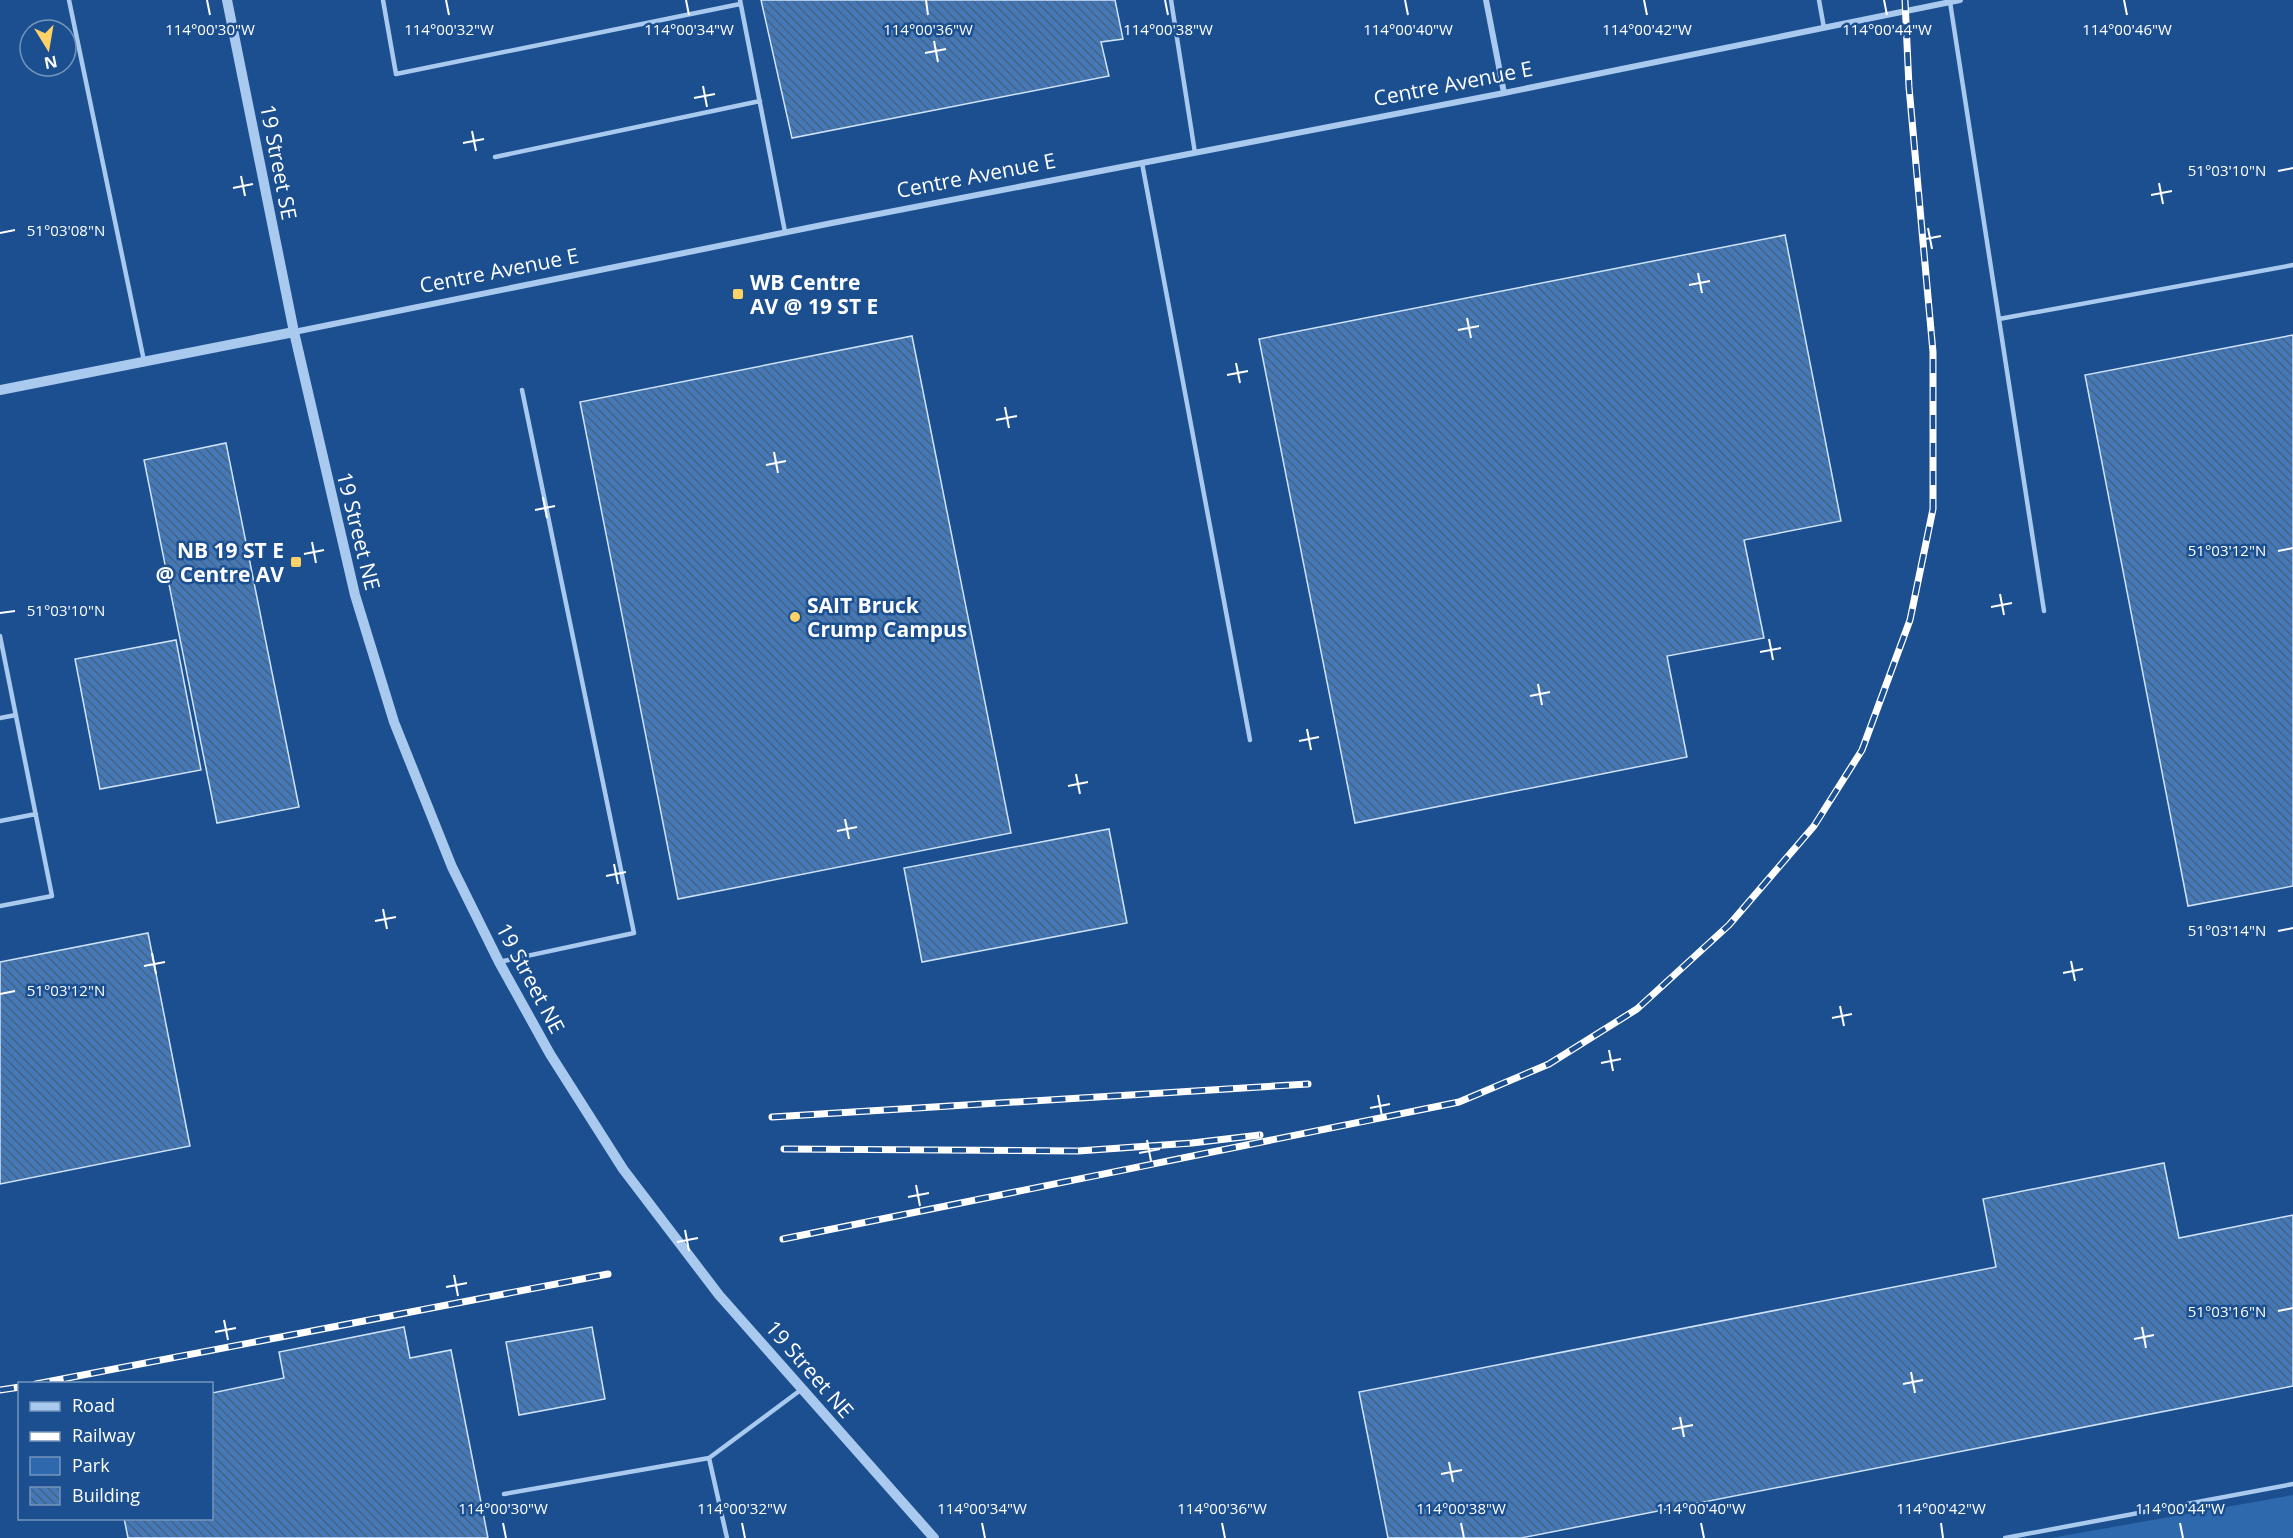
<svg xmlns="http://www.w3.org/2000/svg" width="2293" height="1538" font-family="'Open Sans',sans-serif">
<defs>
<pattern id="building-back-hatch" width="6" height="6" patternUnits="userSpaceOnUse" patternTransform="scale(1.5)"><rect width="6" height="6" fill="#4478b7"/><path d="M-1 5l2 2M0 0l6 6M5-1l2 2" fill="none" stroke="#486282"/></pattern>
</defs>
<rect width="100%" height="100%" fill="#1b4f8f"/>
<path fill="#2e69ad" d="M 2293,1495 L 2293,1538 L 2051,1538 Z"/>
<path fill="url(#building-back-hatch)" stroke="#cfe3fa" stroke-width="1.5" d="M 761,0 L 1115,0 L 1123,39 L 1101,42 L 1109,76 L 792,138 Z
M 1785,235 L 1841,521 L 1744,540 L 1764,638 L 1667,656 L 1687,757 L 1355,823 L 1259,339 Z
M 2293,335 L 2293,886 L 2188,906 L 2085,375 Z
M 912,336 L 1011,833 L 678,899 L 580,402 Z
M 226,443 L 299,807 L 217,823 L 144,460 Z
M 176,640 L 201,770 L 100,789 L 75,659 Z
M 1109,829 L 1127,923 L 922,962 L 904,868 Z
M 148,933 L 190,1146 L 0,1184 L 0,962 Z
M 2164,1163 L 2179,1238 L 2293,1215 L 2293,1386 L 1521,1538 L 1388,1538 L 1359,1392 L 1996,1267 L 1983,1199 Z
M 404,1327 L 410,1358 L 451,1350 L 488,1538 L 128,1538 L 124,1518 L 212,1518 L 212,1393 L 284,1378 L 279,1352 Z
M 592,1327 L 605,1399 L 519,1415 L 506,1342 Z"/>
<g fill="none" stroke-linecap="round" stroke-linejoin="round">
<path stroke="#a9c9ee" stroke-width="4.5" d="M 69,0 L 144,361
M 383,0 L 396,74 L 740,4
M 740,0 L 785,232
M 1171,0 L 1195,153
M 1819,0 L 1824,28
M 1950,2 L 2044,611
M 495,157 L 760,101
M 1142,163 L 1250,740
M 1999,319 L 2293,265
M 0,636 L 52,896 L 0,906
M 0,718 L 16,715
M 0,821 L 36,814
M 499,962 L 634,933 L 522,390
M 709,1458 L 727,1538
M 504,1494 L 709,1458 L 802,1389
M 2005,1538 L 2293,1484"/>
<path stroke="#a9c9ee" stroke-width="6" d="M 1486,0 L 1504,93
M 294,332 L 832,223 L 1504,93 L 1960,0"/>
<path stroke="#a9c9ee" stroke-width="10" d="M 227,0 L 294,332 L 355,595 L 394,722 L 452,867 L 499,962 L 550,1054 L 623,1169 L 719,1295 L 934,1538
M 0,390 L 294,332"/>
<g stroke="#fff" stroke-width="7">
<path id="rail" d="M 772,1117 L 1308,1084
M 784,1149 L 1078,1151 L 1192,1143 L 1260,1135
M 783,1239 L 1459,1102 L 1549,1064 L 1637,1009 L 1729,925 L 1814,826 L 1862,750 L 1910,620 L 1933,509 L 1933,352 L 1909,87 L 1905,0
M 36,1384 L 608,1274
M 0,1390 L 20,1387"/>
</g>
<use href="#rail" stroke="#1b4f8f" stroke-width="4.5" stroke-dasharray="14" stroke-linecap="butt"/>
</g>
<path fill="none" stroke="#fff" stroke-width="2" d="M 207,0 L 210,15M 446,0 L 449,15M 686,0 L 689,15M 926,0 L 928,15M 1165,0 L 1168,15M 1405,0 L 1408,15M 1644,0 L 1647,15M 1884,0 L 1887,15M 2124,0 L 2127,15M 934,41 L 938,62M 925,53 L 946,49M 703,86 L 707,107M 694,98 L 715,94M 472,131 L 476,151M 463,143 L 484,139M 2278,171 L 2293,168M 241,176 L 245,196M 2159,183 L 2163,204M 233,188 L 253,184M 2151,195 L 2172,191M 1928,228 L 1932,249M 0,233 L 15,230M 1920,240 L 1941,236M 1698,273 L 1702,293M 1689,285 L 1710,281M 1467,318 L 1471,338M 1458,330 L 1479,326M 1236,363 L 1240,383M 1227,375 L 1248,371M 1005,407 L 1009,428M 996,420 L 1017,416M 774,452 L 778,473M 766,465 L 786,461M 543,497 L 547,518M 535,510 L 555,506M 312,542 L 316,563M 2278,551 L 2293,548M 304,554 L 324,550M 2000,594 L 2004,615M 1991,607 L 2012,603M 0,613 L 15,611M 1769,639 L 1773,660M 1760,652 L 1781,648M 1538,684 L 1542,705M 1530,696 L 1550,692M 1307,729 L 1311,750M 1299,741 L 1319,737M 1076,774 L 1080,794M 1068,786 L 1088,782M 845,819 L 849,839M 837,831 L 857,827M 614,864 L 618,884M 606,876 L 626,872M 383,909 L 387,929M 375,921 L 396,917M 2278,931 L 2293,928M 152,953 L 156,974M 2071,961 L 2075,981M 144,966 L 165,962M 2063,973 L 2083,969M 0,994 L 15,991M 1840,1006 L 1844,1026M 1832,1018 L 1852,1014M 1609,1050 L 1613,1071M 1601,1063 L 1621,1059M 1378,1095 L 1382,1116M 1370,1108 L 1390,1104M 1147,1140 L 1151,1161M 1139,1153 L 1160,1149M 916,1185 L 920,1206M 908,1197 L 929,1193M 685,1230 L 689,1251M 677,1242 L 698,1238M 454,1275 L 458,1296M 446,1287 L 467,1283M 2278,1311 L 2293,1308M 224,1320 L 228,1340M 2142,1327 L 2146,1348M 215,1332 L 236,1328M 2134,1339 L 2154,1335M 1911,1372 L 1915,1393M 1903,1384 L 1923,1380M 1680,1417 L 1684,1437M 1672,1429 L 1693,1425M 1449,1462 L 1453,1482M 1441,1474 L 1462,1470M 503,1523 L 506,1538M 742,1523 L 745,1538M 982,1523 L 985,1538M 1222,1523 L 1225,1538M 1461,1523 L 1464,1538M 1701,1523 L 1704,1538M 1941,1523 L 1943,1538M 2180,1523 L 2183,1538"/>
<g fill="#ffd166" stroke="#1b4f8f" stroke-width="2">
<rect x="732" y="288" width="12" height="12" rx="3"/>
<rect x="290" y="556" width="12" height="12" rx="3"/>
<circle cx="795" cy="617" r="6"/>
</g>
<g text-anchor="middle" dominant-baseline="central" stroke-width="5" stroke-linejoin="round" paint-order="stroke">
<g font-size="21" fill="#fff" stroke="#1b4f8f">
<text transform="translate(1453 83) rotate(-11)">Centre Avenue E</text>
<text transform="translate(279 162) rotate(79)">19 Street SE</text>
<text transform="translate(976 175) rotate(-11)">Centre Avenue E</text>
<text transform="translate(499 270) rotate(-11)">Centre Avenue E</text>
<text transform="translate(359 531) rotate(76)">19 Street NE</text>
<text transform="translate(531 978) rotate(62)">19 Street NE</text>
<text transform="translate(810 1369) rotate(49)">19 Street NE</text>
</g>
<g font-size="21" font-weight="bold" fill="#fff" stroke="#1b4f8f" text-anchor="start">
<text x="750" y="282">WB Centre<tspan x="750" dy="24">AV @ 19 ST E</tspan></text>
<text x="284" y="550" text-anchor="end">NB 19 ST E<tspan x="284" dy="24">@ Centre AV</tspan></text>
<text x="807" y="605">SAIT Bruck<tspan x="807" dy="24">Crump Campus</tspan></text>
</g>
</g>
<g font-size="15" text-anchor="middle" fill="#fff" stroke="#1b4f8f" stroke-width="5" stroke-linejoin="round" paint-order="stroke">
<text x="210" y="35">114°00'30"W</text>
<text x="449" y="35">114°00'32"W</text>
<text x="689" y="35">114°00'34"W</text>
<text x="928" y="35">114°00'36"W</text>
<text x="1168" y="35">114°00'38"W</text>
<text x="1408" y="35">114°00'40"W</text>
<text x="1647" y="35">114°00'42"W</text>
<text x="1887" y="35">114°00'44"W</text>
<text x="2127" y="35">114°00'46"W</text>
<text x="2227" y="176">51°03'10"N</text>
<text x="66" y="236">51°03'08"N</text>
<text x="2227" y="556">51°03'12"N</text>
<text x="66" y="616">51°03'10"N</text>
<text x="2227" y="936">51°03'14"N</text>
<text x="66" y="996">51°03'12"N</text>
<text x="2227" y="1317">51°03'16"N</text>
<text x="503" y="1514">114°00'30"W</text>
<text x="742" y="1514">114°00'32"W</text>
<text x="982" y="1514">114°00'34"W</text>
<text x="1222" y="1514">114°00'36"W</text>
<text x="1461" y="1514">114°00'38"W</text>
<text x="1701" y="1514">114°00'40"W</text>
<text x="1941" y="1514">114°00'42"W</text>
<text x="2180" y="1514">114°00'44"W</text>
</g>
<rect x="18" y="1382" width="195" height="138" fill="#1b4f8f" stroke="#7695bc" stroke-width="1.5"/>
<rect x="30" y="1402" width="30" height="9" fill="#a9c9ee" stroke="#7695bc" stroke-width="1.5"/>
<text x="72" y="1412" font-size="18" fill="#ffffff">Road</text>
<rect x="30" y="1432" width="30" height="9" fill="#ffffff" stroke="#7695bc" stroke-width="1.5"/>
<text x="72" y="1442" font-size="18" fill="#ffffff">Railway</text>
<rect x="30" y="1457" width="30" height="18" fill="#2e69ad" stroke="#7695bc" stroke-width="1.5"/>
<text x="72" y="1472" font-size="18" fill="#ffffff">Park</text>
<rect x="30" y="1487" width="30" height="18" fill="url(#building-back-hatch)" stroke="#7695bc" stroke-width="1.5"/>
<text x="72" y="1502" font-size="18" fill="#ffffff">Building</text>
<g transform="translate(48 48) rotate(169)"><circle r="28" fill="#1b4f8f" stroke="#7695bc" stroke-width="1.5"/>
<path d="M0-4.5L10 22L0 15L-10 22Z" fill="#ffd166"/>
<text y="-9" font-size="16" font-weight="bold" text-anchor="middle" fill="#ffffff">N</text>
</g>
</svg>
